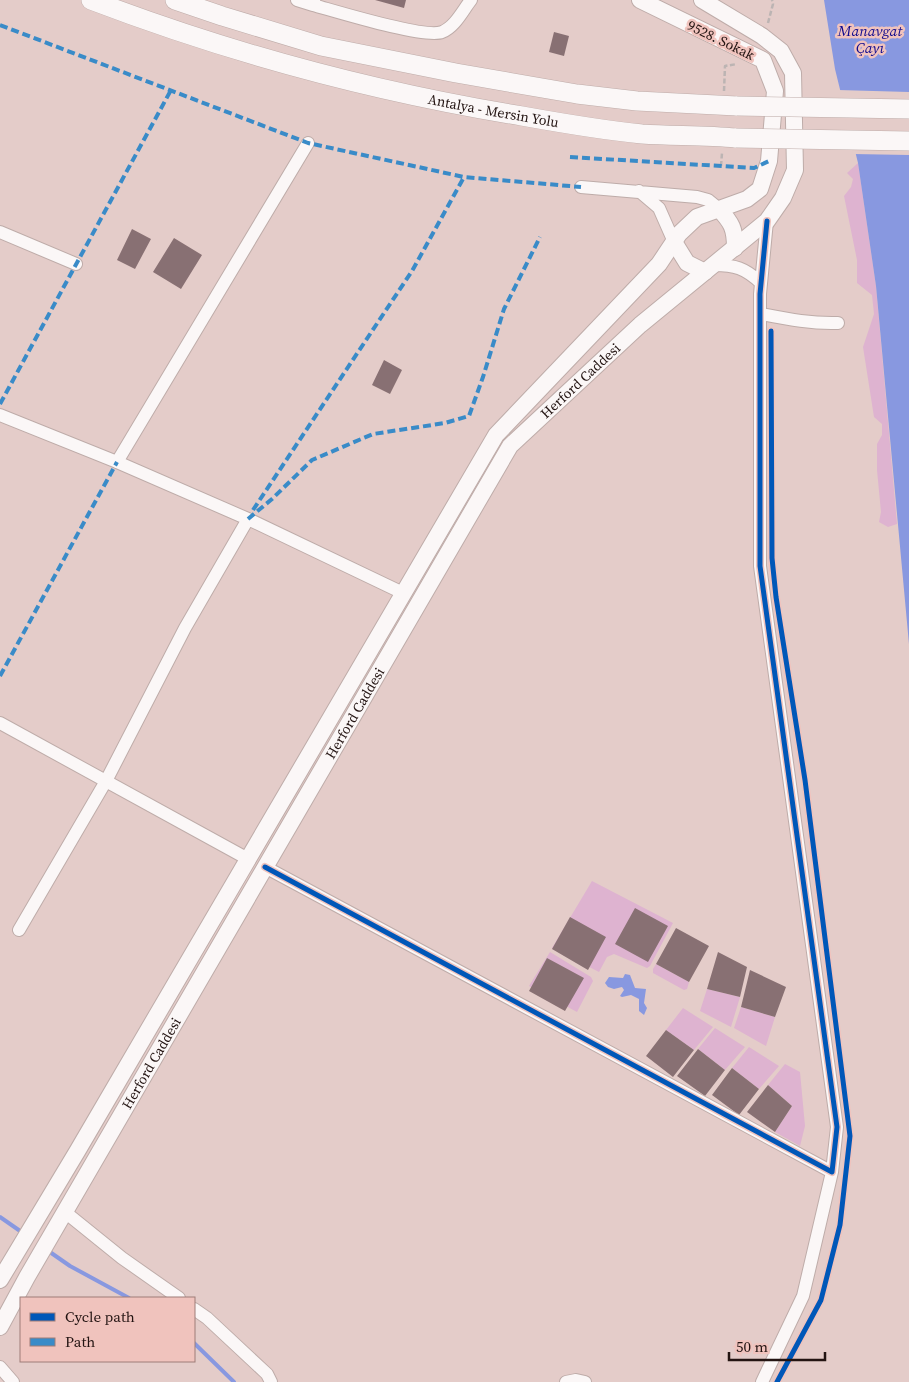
<svg xmlns="http://www.w3.org/2000/svg" width="909" height="1382" font-family="'Source Serif 4',serif">
<rect width="100%" height="100%" fill="#e4ccc9"/>
<path fill="#deb3d0" d="M 858,163 L 876,286 L 897,524 L 888,527 L 879,522 L 881,512 L 877,470 L 877,444 L 882,435 L 882,424 L 874,417 L 863,347 L 874,314 L 872,295 L 857,283 L 857,260 L 844,196 L 851,187 L 853,179 L 847,173 Z
M 592,881 L 673,923 L 650,966 L 647,968 L 614,954 L 607,957 L 599,972 L 552,948 Z
M 550,952 L 591,977 L 593,981 L 577,1012 L 529,986 Z
M 656,964 L 689,982 L 687,989 L 684,990 L 653,973 L 653,969 Z
M 707,989 L 740,997 L 731,1027 L 700,1011 Z
M 741,1007 L 775,1017 L 766,1046 L 734,1028 Z
M 683,1008 L 713,1027 L 694,1050 L 666,1030 Z
M 715,1028 L 745,1047 L 725,1070 L 698,1049 Z
M 749,1047 L 779,1066 L 759,1089 L 732,1068 Z
M 785,1064 L 800,1072 L 805,1126 L 800,1146 L 775,1132 L 792,1106 L 768,1085 Z"/>
<path fill="#8898e0" d="M 824,0 L 909,0 L 909,644 L 876,286 L 858,163 L 835,69 Z
M 625,974 L 630,975 L 635,988 L 646,989 L 644,1003 L 647,1008 L 644,1015 L 639,1011 L 639,999 L 631,995 L 622,997 L 620,996 L 624,990 L 622,987 L 614,989 L 608,987 L 605,983 L 609,977 L 623,978 Z"/>
<path fill="#e4ccc9" d="M 838,90 L 909,92 L 909,155 L 853,154 Z"/>
<g fill="none" stroke-linecap="round" stroke-linejoin="round">
<path stroke="#8898e0" stroke-width="4" d="M 0,1217 L 23,1233
M 47,1250 L 70,1266 L 129,1298
M 194,1343 L 234,1382"/>
</g>
<path fill="#887073" d="M 375,0 L 406,0 L 404,8 Z
M 554,32 L 569,36 L 564,56 L 549,52 Z
M 132,229 L 151,239 L 135,269 L 117,260 Z
M 174,238 L 202,255 L 181,289 L 153,272 Z
M 384,360 L 402,370 L 390,394 L 372,385 Z
M 635,908 L 668,926 L 648,962 L 615,944 Z
M 570,917 L 606,937 L 588,970 L 552,949 Z
M 676,928 L 709,946 L 689,982 L 656,964 Z
M 718,952 L 747,967 L 740,997 L 707,989 Z
M 547,958 L 584,978 L 565,1011 L 529,991 Z
M 750,970 L 786,987 L 775,1017 L 741,1007 Z
M 666,1030 L 694,1050 L 673,1077 L 646,1056 Z
M 698,1049 L 725,1070 L 705,1096 L 677,1076 Z
M 732,1068 L 759,1089 L 739,1115 L 712,1095 Z
M 768,1085 L 792,1106 L 775,1132 L 747,1112 Z"/>
<g fill="none" stroke-linecap="round" stroke-linejoin="round">
<g stroke="#beaca9" stroke-width="14">
<path id="minor" d="M 297,0 L 313,5
M 314,0 L 313,5 C 335,11 425,39 442,32 C 455,27 463,10 471,0
M 581,187 L 697,197 L 708,200 L 719,209
M 639,191 L 659,208 L 674,242
M 0,232 L 76,264
M 714,265 C 735,265 745,268 761,283
M 761,314 C 787,319 812,324 838,323
M 0,415 L 117,462 L 248,519 L 403,593
M 117,462 L 308,143
M 0,723 L 248,859
M 265,867 L 832,1172 L 837,1127 L 760,566 L 760,294 L 767,221
M 19,930 L 106,781 L 185,628 L 248,519
M 65,1212 L 122,1258 L 179,1298
M 194,1309 L 207,1318 L 267,1374 L 271,1382
M 0,1367 L 13,1382
M 566,1382 L 576,1380 L 585,1382
M 762,1382 L 803,1296 L 832,1172"/>
</g>
<g stroke="#beaca9" stroke-width="18">
<g id="major">
<path d="M 719,209 C 732,223 735,229 735,248"/>
<path d="M 674,242 L 687,263 L 705,272"/>
<path d="M 0,1280 L 78,1150 L 496,435 L 659,264 L 679,234 L 697,217 L 747,199 L 760,189 L 769,161 L 775,91 L 763,60 L 640,0"/>
<path id="s1" d="M 0,1327 L 27,1277 L 113,1129 L 510,446 L 640,325 L 767,221 L 783,198 L 795,170 L 793,73 L 781,51 L 762,36 L 702,0"/>
</g>
</g>
<g stroke="#beaca9" stroke-width="20">
<g id="highway">
<path id="s2" d="M 91,0 C 230,53 375,92 522,116 C 561,123 601,130 642,134 C 673,136 705,135 736,138"/>
<path d="M 175,0 L 222,16 L 321,46 L 456,73 L 577,94 L 637,101 L 737,106"/>
</g>
</g>
<path stroke="#bcb4b3" stroke-width="2.5" stroke-dasharray="5 2.5" stroke-linecap="butt" d="M 768,23 L 773,4 L 772,0
M 724,91 L 725,66 L 737,64
M 721,166 L 722,153"/>
<use href="#minor" stroke="#fbf7f7" stroke-width="12"/>
<use href="#major" stroke="#fbf7f7" stroke-width="16"/>
<use href="#highway" stroke="#fbf7f7" stroke-width="19"/>
<g stroke="#beaca9" stroke-width="20" stroke-linecap="butt">
<path id="highway-bridge" d="M 737,106 L 909,109
M 736,138 L 909,141"/>
</g>
<use href="#highway-bridge" stroke="#fbf7f7" stroke-width="19"/>
<path stroke="#398bc8" stroke-width="4" stroke-dasharray="8 4" stroke-linecap="butt" d="M 0,25 L 308,143 L 464,177 L 581,187
M 570,157 L 754,168 L 769,161
M 0,404 L 171,90
M 253,510 L 412,271 L 464,177
M 248,519 L 272,499 L 312,460 L 373,434 L 445,423 L 469,416 L 483,377 L 504,309 L 540,237
M 0,676 L 117,462"/>
<g stroke="#f0c3bd" stroke-width="8">
<path id="cycleway" d="M 771,331 L 772,558 L 776,597 L 805,780 L 850,1136 L 840,1225 L 821,1300 L 777,1382
M 265,867 L 832,1172 L 837,1127 L 760,566 L 760,294 L 767,221"/>
</g>
<use href="#cycleway" stroke="#0057b8" stroke-width="5"/>
</g>
<g text-anchor="middle" dominant-baseline="central" stroke-width="5" stroke-linejoin="round" paint-order="stroke">
<g font-size="14" fill="#231412" stroke="#f0c3bd">
<text transform="translate(721 40) rotate(26)">9528. Sokak</text>
<text stroke="none"><textPath href="#s2" startOffset="418">Antalya - Mersin Yolu</textPath></text>
<text stroke="none"><textPath href="#s1" startOffset="1114">Herford Caddesi</textPath></text>
<text stroke="none"><textPath href="#s1" startOffset="709">Herford Caddesi</textPath></text>
<text stroke="none"><textPath href="#s1" startOffset="304">Herford Caddesi</textPath></text>
</g>
<g font-size="15" font-style="italic" fill="#110a8d" stroke="#f0c3bd">
<text x="870" y="30">Manavgat<tspan x="870" dy="17">Çayı</tspan></text>
</g>
</g>
<rect x="20" y="1297" width="175" height="65" fill="#f0c3bd" stroke="#9e7d79"/>
<rect x="30" y="1313" width="25" height="8" fill="#0057b8" stroke="#9e7d79"/>
<text x="65" y="1322" font-size="15" fill="#231412">Cycle path</text>
<rect x="30" y="1338" width="25" height="8" fill="#398bc8" stroke="#9e7d79"/>
<text x="65" y="1347" font-size="15" fill="#231412">Path</text>
<path d="M729 1352v8h96v-8" fill="none" stroke="#231412" stroke-width="2.5"/>
<text x="736" y="1352" font-size="15" fill="#231412" stroke="#f0c3bd" stroke-width="4" paint-order="stroke">50 m</text>
</svg>
